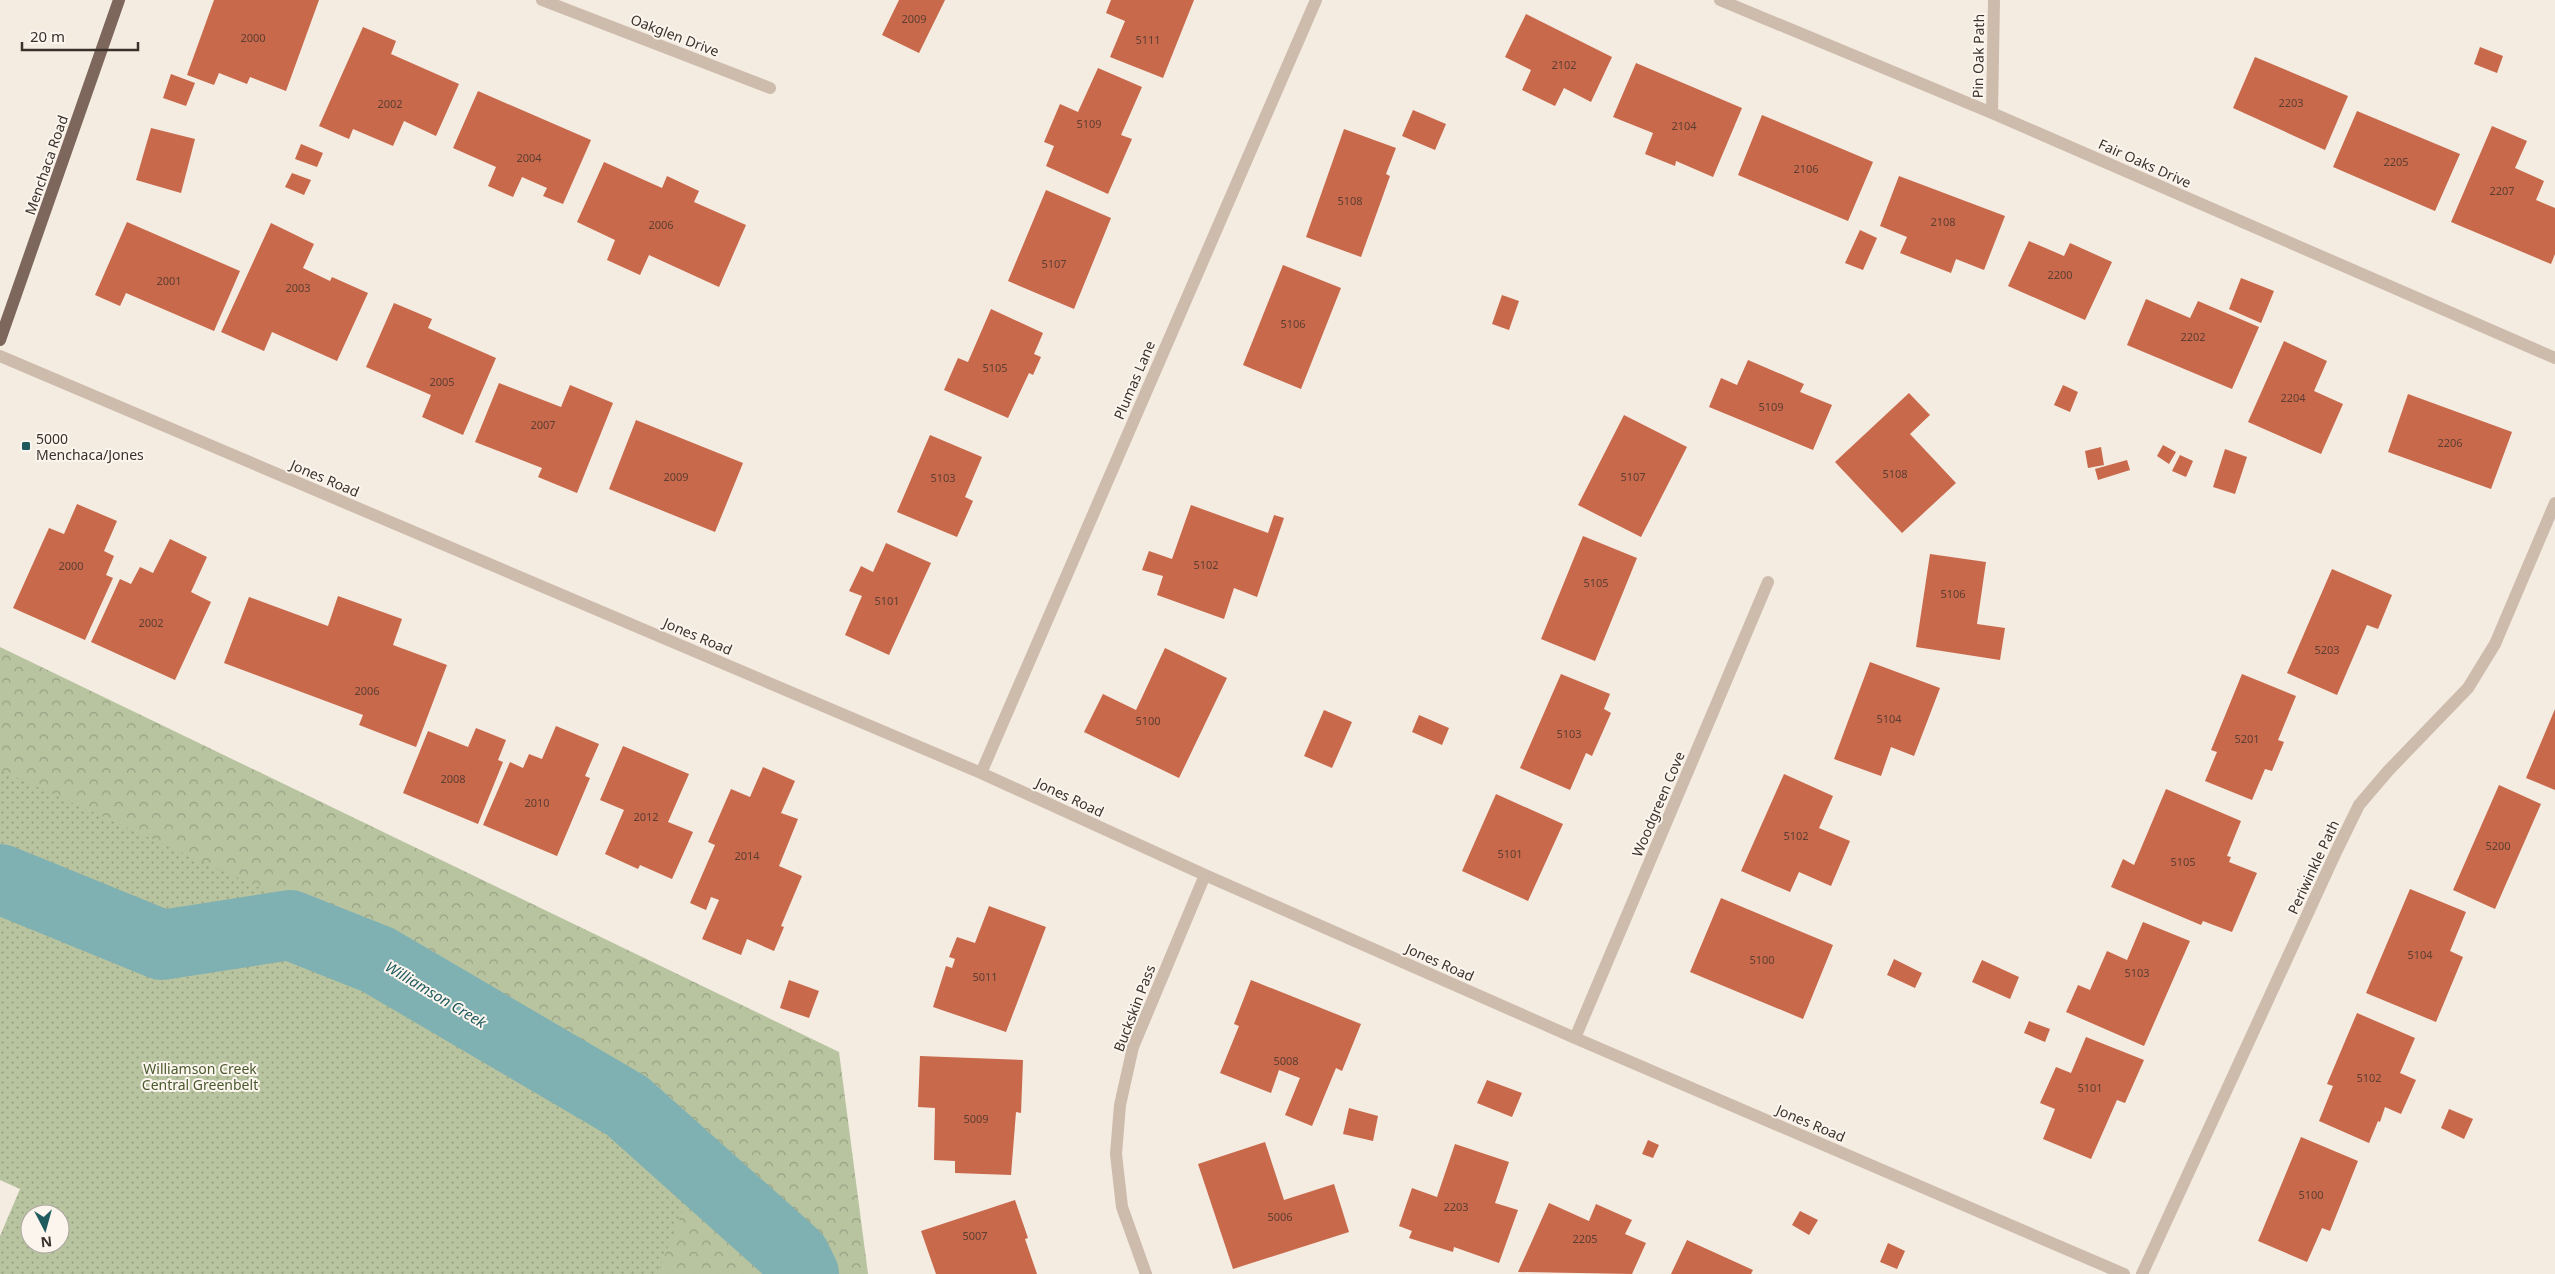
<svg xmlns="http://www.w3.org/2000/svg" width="2555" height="1274" font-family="'Noto Sans',sans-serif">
<defs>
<pattern id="forest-crowns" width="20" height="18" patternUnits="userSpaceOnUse" patternTransform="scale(1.25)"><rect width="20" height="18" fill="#b8c4a0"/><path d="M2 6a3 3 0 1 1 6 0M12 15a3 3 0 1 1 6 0" fill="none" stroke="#97a083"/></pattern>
<pattern id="park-dots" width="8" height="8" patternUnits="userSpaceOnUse" patternTransform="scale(1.25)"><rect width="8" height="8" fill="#b8c4a0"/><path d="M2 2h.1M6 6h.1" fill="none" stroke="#97a083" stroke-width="1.8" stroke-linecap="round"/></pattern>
</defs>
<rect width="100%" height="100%" fill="#f4ebe1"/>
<path fill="url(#forest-crowns)" d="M 0,647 L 839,1052 L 868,1274 L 367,1274 L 0,1137 Z"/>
<path fill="url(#park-dots)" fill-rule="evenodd" d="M 0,770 L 402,952 L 643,1094 L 704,1159 L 657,1274 L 0,1274 L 0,1236 L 20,1189 L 0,1180 ZM 30,1214 L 60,1214 L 60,1244 L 30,1244 Z"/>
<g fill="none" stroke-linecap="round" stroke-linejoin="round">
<path stroke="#7fb0b2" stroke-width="70" d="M 0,879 L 162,945 L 290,925 L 378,960 L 627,1106 L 795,1256 L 804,1274"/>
</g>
<path fill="#c8694b" d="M 214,0 L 319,0 L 286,91 L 250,77 L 247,84 L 219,73 L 214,85 L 187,75 Z
M 899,0 L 945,0 L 919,53 L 882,35 Z
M 1111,0 L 1194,0 L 1163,78 L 1110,57 L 1125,21 L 1106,13 Z
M 1526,14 L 1612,57 L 1591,102 L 1564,88 L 1555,106 L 1522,90 L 1531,70 L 1505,57 Z
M 363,27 L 396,41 L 391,54 L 459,84 L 436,136 L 404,121 L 393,146 L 353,129 L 349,139 L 319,126 Z
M 2480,47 L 2503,56 L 2497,73 L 2474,64 Z
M 2255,57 L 2348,96 L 2325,150 L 2233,108 Z
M 1636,63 L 1742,108 L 1713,177 L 1676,161 L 1675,166 L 1645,154 L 1653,133 L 1613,117 Z
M 1098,68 L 1142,87 L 1121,135 L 1132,139 L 1108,194 L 1046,166 L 1054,146 L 1044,142 L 1060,104 L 1078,112 Z
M 171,74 L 195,83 L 186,106 L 163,98 Z
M 478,91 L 591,140 L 563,204 L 543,196 L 547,188 L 522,177 L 513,197 L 488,186 L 496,167 L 453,148 Z
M 1413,110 L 1446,124 L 1435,150 L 1402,136 Z
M 2357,111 L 2460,154 L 2435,211 L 2333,167 Z
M 1762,115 L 1873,162 L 1848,221 L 1738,175 Z
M 2492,126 L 2527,141 L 2515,168 L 2544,181 L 2536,200 L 2555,208 L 2555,254 L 2551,264 L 2451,222 Z
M 151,128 L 195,139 L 181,193 L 136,180 Z
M 1344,129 L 1396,148 L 1386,174 L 1390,176 L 1361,257 L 1306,237 Z
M 301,144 L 323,153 L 317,167 L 295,159 Z
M 604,162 L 662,188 L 667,176 L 699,191 L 694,202 L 746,225 L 719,287 L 649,255 L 640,275 L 607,260 L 615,240 L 577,222 Z
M 292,173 L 311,180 L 304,195 L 285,187 Z
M 1899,176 L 2005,216 L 1984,270 L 1956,259 L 1951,273 L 1900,253 L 1907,237 L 1880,226 Z
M 1046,190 L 1111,218 L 1074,309 L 1008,281 Z
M 127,222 L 240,271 L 214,331 L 126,293 L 120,306 L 95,295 Z
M 271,223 L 314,244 L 303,268 L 330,281 L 332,277 L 368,293 L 337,361 L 272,332 L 264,351 L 221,332 Z
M 1860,230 L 1877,238 L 1863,270 L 1845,263 Z
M 2029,241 L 2064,256 L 2070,243 L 2112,262 L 2085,320 L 2008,286 Z
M 1283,265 L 1341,288 L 1301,389 L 1243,365 Z
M 2241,278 L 2274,291 L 2261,323 L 2229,309 Z
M 1502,295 L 1519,301 L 1509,330 L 1492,324 Z
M 2146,299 L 2190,318 L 2198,301 L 2259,327 L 2232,389 L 2127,345 Z
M 394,303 L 432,319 L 428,328 L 496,358 L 463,435 L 422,417 L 431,395 L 366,367 Z
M 991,309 L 1043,333 L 1034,354 L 1041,357 L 1033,375 L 1029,373 L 1008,418 L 944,390 L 958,358 L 968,362 Z
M 2284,341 L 2327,361 L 2314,391 L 2343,404 L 2321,454 L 2248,422 Z
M 1748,360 L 1804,384 L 1800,392 L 1832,405 L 1813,450 L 1709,407 L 1721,378 L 1737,385 Z
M 499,383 L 561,407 L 570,385 L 613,403 L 577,493 L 538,477 L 542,468 L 475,442 Z
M 2063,385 L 2078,392 L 2070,412 L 2054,405 Z
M 1909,393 L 1930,415 L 1910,434 L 1956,483 L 1902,533 L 1835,462 Z
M 2408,394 L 2512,432 L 2491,489 L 2388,452 Z
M 1624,415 L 1687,447 L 1641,537 L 1578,505 Z
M 636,420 L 743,463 L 715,532 L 609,489 Z
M 930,435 L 982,457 L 965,497 L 973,501 L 957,537 L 897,512 Z
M 2163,445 L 2176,452 L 2169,464 L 2157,456 Z
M 2101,447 L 2104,465 L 2088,468 L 2085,451 Z
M 2225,449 L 2247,457 L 2235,494 L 2213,487 Z
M 2180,455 L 2193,461 L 2186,477 L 2172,471 Z
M 2127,460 L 2130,470 L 2098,480 L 2095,469 Z
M 77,504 L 117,521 L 104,551 L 114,556 L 106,575 L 113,578 L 85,640 L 13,608 L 49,528 L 64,534 Z
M 1191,505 L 1268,533 L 1274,515 L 1284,518 L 1257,597 L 1234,588 L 1224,619 L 1157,595 L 1163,576 L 1142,570 L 1149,551 L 1172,559 Z
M 1583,536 L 1637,558 L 1595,661 L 1541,639 Z
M 170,539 L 207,557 L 191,592 L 211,602 L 175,680 L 91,642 L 120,579 L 131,584 L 140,567 L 153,573 Z
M 886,543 L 931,563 L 889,655 L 845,635 L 862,596 L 849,591 L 861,566 L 873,572 Z
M 1930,554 L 1986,562 L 1977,624 L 2005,628 L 2000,660 L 1916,647 Z
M 2332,569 L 2392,595 L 2378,629 L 2367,625 L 2337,695 L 2287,673 Z
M 338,596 L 402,619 L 393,645 L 447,665 L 416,747 L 359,725 L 363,715 L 224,663 L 249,597 L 328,626 Z
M 1165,648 L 1227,678 L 1179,778 L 1084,732 L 1103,694 L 1136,710 Z
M 1870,662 L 1940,688 L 1914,756 L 1891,747 L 1881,776 L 1834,759 Z
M 1561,674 L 1610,694 L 1604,709 L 1611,713 L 1592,756 L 1586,753 L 1570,790 L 1520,768 Z
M 2242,674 L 2296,696 L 2278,740 L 2284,742 L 2272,771 L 2265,769 L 2252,800 L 2205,781 L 2217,752 L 2211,750 Z
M 2555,709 L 2555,790 L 2526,778 Z
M 1324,710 L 1352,722 L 1332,768 L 1304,756 Z
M 1419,715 L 1449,728 L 1442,745 L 1412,732 Z
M 556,726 L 599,744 L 585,776 L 590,778 L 557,856 L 483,825 L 510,762 L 523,768 L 529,754 L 542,759 Z
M 476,728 L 506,740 L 498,760 L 503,762 L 478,824 L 403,793 L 428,731 L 468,747 Z
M 623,746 L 689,774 L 668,822 L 693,832 L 672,879 L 640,865 L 638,869 L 605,854 L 624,810 L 600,800 Z
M 763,767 L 795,781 L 781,813 L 798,819 L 779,866 L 802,876 L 781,926 L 784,927 L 774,951 L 747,939 L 741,955 L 702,939 L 719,900 L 711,897 L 706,910 L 690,903 L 715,845 L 708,842 L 731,789 L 750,797 Z
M 1784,774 L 1833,796 L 1819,828 L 1850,841 L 1831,886 L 1799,872 L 1790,892 L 1741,871 Z
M 2499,785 L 2541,804 L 2495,909 L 2453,890 Z
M 2166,789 L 2241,821 L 2227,856 L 2231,857 L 2229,862 L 2257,873 L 2232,932 L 2203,921 L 2201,925 L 2111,887 L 2123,859 L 2134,865 Z
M 1496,794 L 1563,824 L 1528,901 L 1462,871 Z
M 2410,889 L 2466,912 L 2450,951 L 2463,957 L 2436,1022 L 2366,993 Z
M 1721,898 L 1833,945 L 1803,1019 L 1690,972 Z
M 989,906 L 1046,927 L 1006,1032 L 933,1007 L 946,966 L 952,968 L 955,959 L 949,957 L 957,937 L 975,943 Z
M 2143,922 L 2190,941 L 2144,1046 L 2066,1012 L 2078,985 L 2090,990 L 2107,951 L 2127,960 Z
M 1894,959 L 1922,973 L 1915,988 L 1887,975 Z
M 1982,960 L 2019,977 L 2010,999 L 1972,982 Z
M 789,980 L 819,991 L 809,1018 L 780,1008 Z
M 1251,980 L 1361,1024 L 1342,1071 L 1336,1068 L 1312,1126 L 1285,1115 L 1300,1078 L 1279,1070 L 1271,1093 L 1220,1073 L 1239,1026 L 1234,1024 Z
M 2357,1013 L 2415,1038 L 2400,1073 L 2416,1080 L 2401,1114 L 2385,1107 L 2380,1122 L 2378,1121 L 2369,1143 L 2319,1121 L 2333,1086 L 2327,1084 Z
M 2029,1021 L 2050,1029 L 2045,1042 L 2024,1033 Z
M 2086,1037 L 2144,1060 L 2125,1103 L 2117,1100 L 2091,1159 L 2043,1139 L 2055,1109 L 2040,1103 L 2056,1067 L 2071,1073 Z
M 920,1056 L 1023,1060 L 1021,1113 L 1016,1112 L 1011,1175 L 955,1173 L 955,1161 L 934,1160 L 935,1108 L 918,1107 Z
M 1487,1080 L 1522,1093 L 1512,1117 L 1477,1103 Z
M 1349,1108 L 1378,1116 L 1373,1141 L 1343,1134 Z
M 2449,1109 L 2473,1119 L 2464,1139 L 2441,1128 Z
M 2301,1137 L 2358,1161 L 2330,1231 L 2322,1228 L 2307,1262 L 2258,1241 Z
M 1648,1140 L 1659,1145 L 1653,1158 L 1642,1154 Z
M 1265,1142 L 1284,1200 L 1334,1184 L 1349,1232 L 1233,1269 L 1198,1164 Z
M 1455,1144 L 1509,1162 L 1495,1203 L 1518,1210 L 1499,1263 L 1454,1247 L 1453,1252 L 1409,1238 L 1412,1231 L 1399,1226 L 1412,1188 L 1437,1197 Z
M 1015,1200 L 1028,1238 L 1025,1239 L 1037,1274 L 936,1274 L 921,1231 Z
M 1549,1203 L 1589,1221 L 1596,1204 L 1632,1220 L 1625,1234 L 1646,1243 L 1632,1274 L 1518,1272 Z
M 1800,1211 L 1818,1220 L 1809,1235 L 1792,1225 Z
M 1687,1240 L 1753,1270 L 1751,1274 L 1671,1274 Z
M 1888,1243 L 1905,1251 L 1897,1269 L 1880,1262 Z"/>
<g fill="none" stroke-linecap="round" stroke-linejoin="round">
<path stroke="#cdbbac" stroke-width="12" d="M 542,0 L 770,88
M 1720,0 L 1992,113 L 2555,358
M 1992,113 L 1994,0
M 0,356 L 981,773 L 1205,875 L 1575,1038 L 2124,1274
M 981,773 L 1316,0
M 1575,1038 L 1768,582
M 1146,1274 L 1122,1207 L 1116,1154 L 1120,1105 L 1133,1047 L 1205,875
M 2142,1274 L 2336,852 L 2359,805 L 2388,771 L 2468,688 L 2495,644 L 2555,503"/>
<path stroke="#7d675c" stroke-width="12" d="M 0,340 L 119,0"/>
</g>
<rect fill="#1f5a5e" stroke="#fbf5ee" stroke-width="2" x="21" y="441" width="10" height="10" rx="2.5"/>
<g text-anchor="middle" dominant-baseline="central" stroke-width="4" stroke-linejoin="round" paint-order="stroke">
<g font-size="11" fill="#5e3e33">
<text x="914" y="18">2009</text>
<text x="253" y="37">2000</text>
<text x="1148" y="39">5111</text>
<text x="1564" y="64">2102</text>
<text x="2291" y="102">2203</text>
<text x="390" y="103">2002</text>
<text x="1089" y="123">5109</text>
<text x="1684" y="125">2104</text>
<text x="529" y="157">2004</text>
<text x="2396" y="161">2205</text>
<text x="1806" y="168">2106</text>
<text x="2502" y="190">2207</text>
<text x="1350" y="200">5108</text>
<text x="1943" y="221">2108</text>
<text x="661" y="224">2006</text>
<text x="1054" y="263">5107</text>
<text x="2060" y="274">2200</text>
<text x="169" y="280">2001</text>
<text x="298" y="287">2003</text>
<text x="1293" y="323">5106</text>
<text x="2193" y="336">2202</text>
<text x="995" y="367">5105</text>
<text x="442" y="381">2005</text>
<text x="2293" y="397">2204</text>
<text x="1771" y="406">5109</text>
<text x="543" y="424">2007</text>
<text x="2450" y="442">2206</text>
<text x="1895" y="473">5108</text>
<text x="676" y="476">2009</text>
<text x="1633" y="476">5107</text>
<text x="943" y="477">5103</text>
<text x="1206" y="564">5102</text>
<text x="71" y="565">2000</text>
<text x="1596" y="582">5105</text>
<text x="1953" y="593">5106</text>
<text x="887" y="600">5101</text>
<text x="151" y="622">2002</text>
<text x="2327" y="649">5203</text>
<text x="367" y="690">2006</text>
<text x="1889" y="718">5104</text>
<text x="1148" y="720">5100</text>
<text x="1569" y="733">5103</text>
<text x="2247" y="738">5201</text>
<text x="453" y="778">2008</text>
<text x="537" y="802">2010</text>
<text x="646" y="816">2012</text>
<text x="1796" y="835">5102</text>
<text x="2498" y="845">5200</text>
<text x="1510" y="853">5101</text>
<text x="747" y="855">2014</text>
<text x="2183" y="861">5105</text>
<text x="2420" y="954">5104</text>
<text x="1762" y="959">5100</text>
<text x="2137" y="972">5103</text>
<text x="985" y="976">5011</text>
<text x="1286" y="1060">5008</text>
<text x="2369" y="1077">5102</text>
<text x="2090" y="1087">5101</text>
<text x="976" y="1118">5009</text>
<text x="2311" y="1194">5100</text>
<text x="1456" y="1206">2203</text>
<text x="1280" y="1216">5006</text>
<text x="975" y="1235">5007</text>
<text x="1585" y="1238">2205</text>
</g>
<g font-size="14" fill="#3b302b" stroke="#fbf5ee">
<text transform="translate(675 35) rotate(21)">Oakglen Drive</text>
<text transform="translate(1978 56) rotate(-89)">Pin Oak Path</text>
<text transform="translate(2145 163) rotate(24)">Fair Oaks Drive</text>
<text transform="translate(46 165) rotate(-71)">Menchaca Road</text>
<text transform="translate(1134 380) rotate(-67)">Plumas Lane</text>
<text transform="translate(325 478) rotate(23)">Jones Road</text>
<text transform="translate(698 636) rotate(23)">Jones Road</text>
<text transform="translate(1070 797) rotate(25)">Jones Road</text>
<text transform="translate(1658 804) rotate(-67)">Woodgreen Cove</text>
<text transform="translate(2313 867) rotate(-65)">Periwinkle Path</text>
<text transform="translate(1440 962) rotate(24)">Jones Road</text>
<text transform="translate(1134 1008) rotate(-69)">Buckskin Pass</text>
<text transform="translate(1811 1123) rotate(23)">Jones Road</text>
</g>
<g font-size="14" fill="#3b302b" stroke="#fbf5ee" text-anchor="start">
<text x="36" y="438">5000<tspan x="36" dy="16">Menchaca/Jones</tspan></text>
</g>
<g font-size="14" fill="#4a5a2e" stroke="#fbf5ee">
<text x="200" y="1068">Williamson Creek<tspan x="200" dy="16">Central Greenbelt</tspan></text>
</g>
<g font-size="15" font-style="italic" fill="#1f5a5e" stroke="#fbf5ee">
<text transform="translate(436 994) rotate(31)">Williamson Creek</text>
</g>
</g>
<g transform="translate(45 1229) rotate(174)"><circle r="24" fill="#fbf5ee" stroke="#aea6a0"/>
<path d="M0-4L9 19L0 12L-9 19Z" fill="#1f5a5e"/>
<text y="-8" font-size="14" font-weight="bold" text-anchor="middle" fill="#3b302b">N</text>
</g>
<path d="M22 42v8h116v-8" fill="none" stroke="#3b302b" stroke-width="2.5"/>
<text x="30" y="42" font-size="15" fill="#3b302b" stroke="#fbf5ee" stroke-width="4" paint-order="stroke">20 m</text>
</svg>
